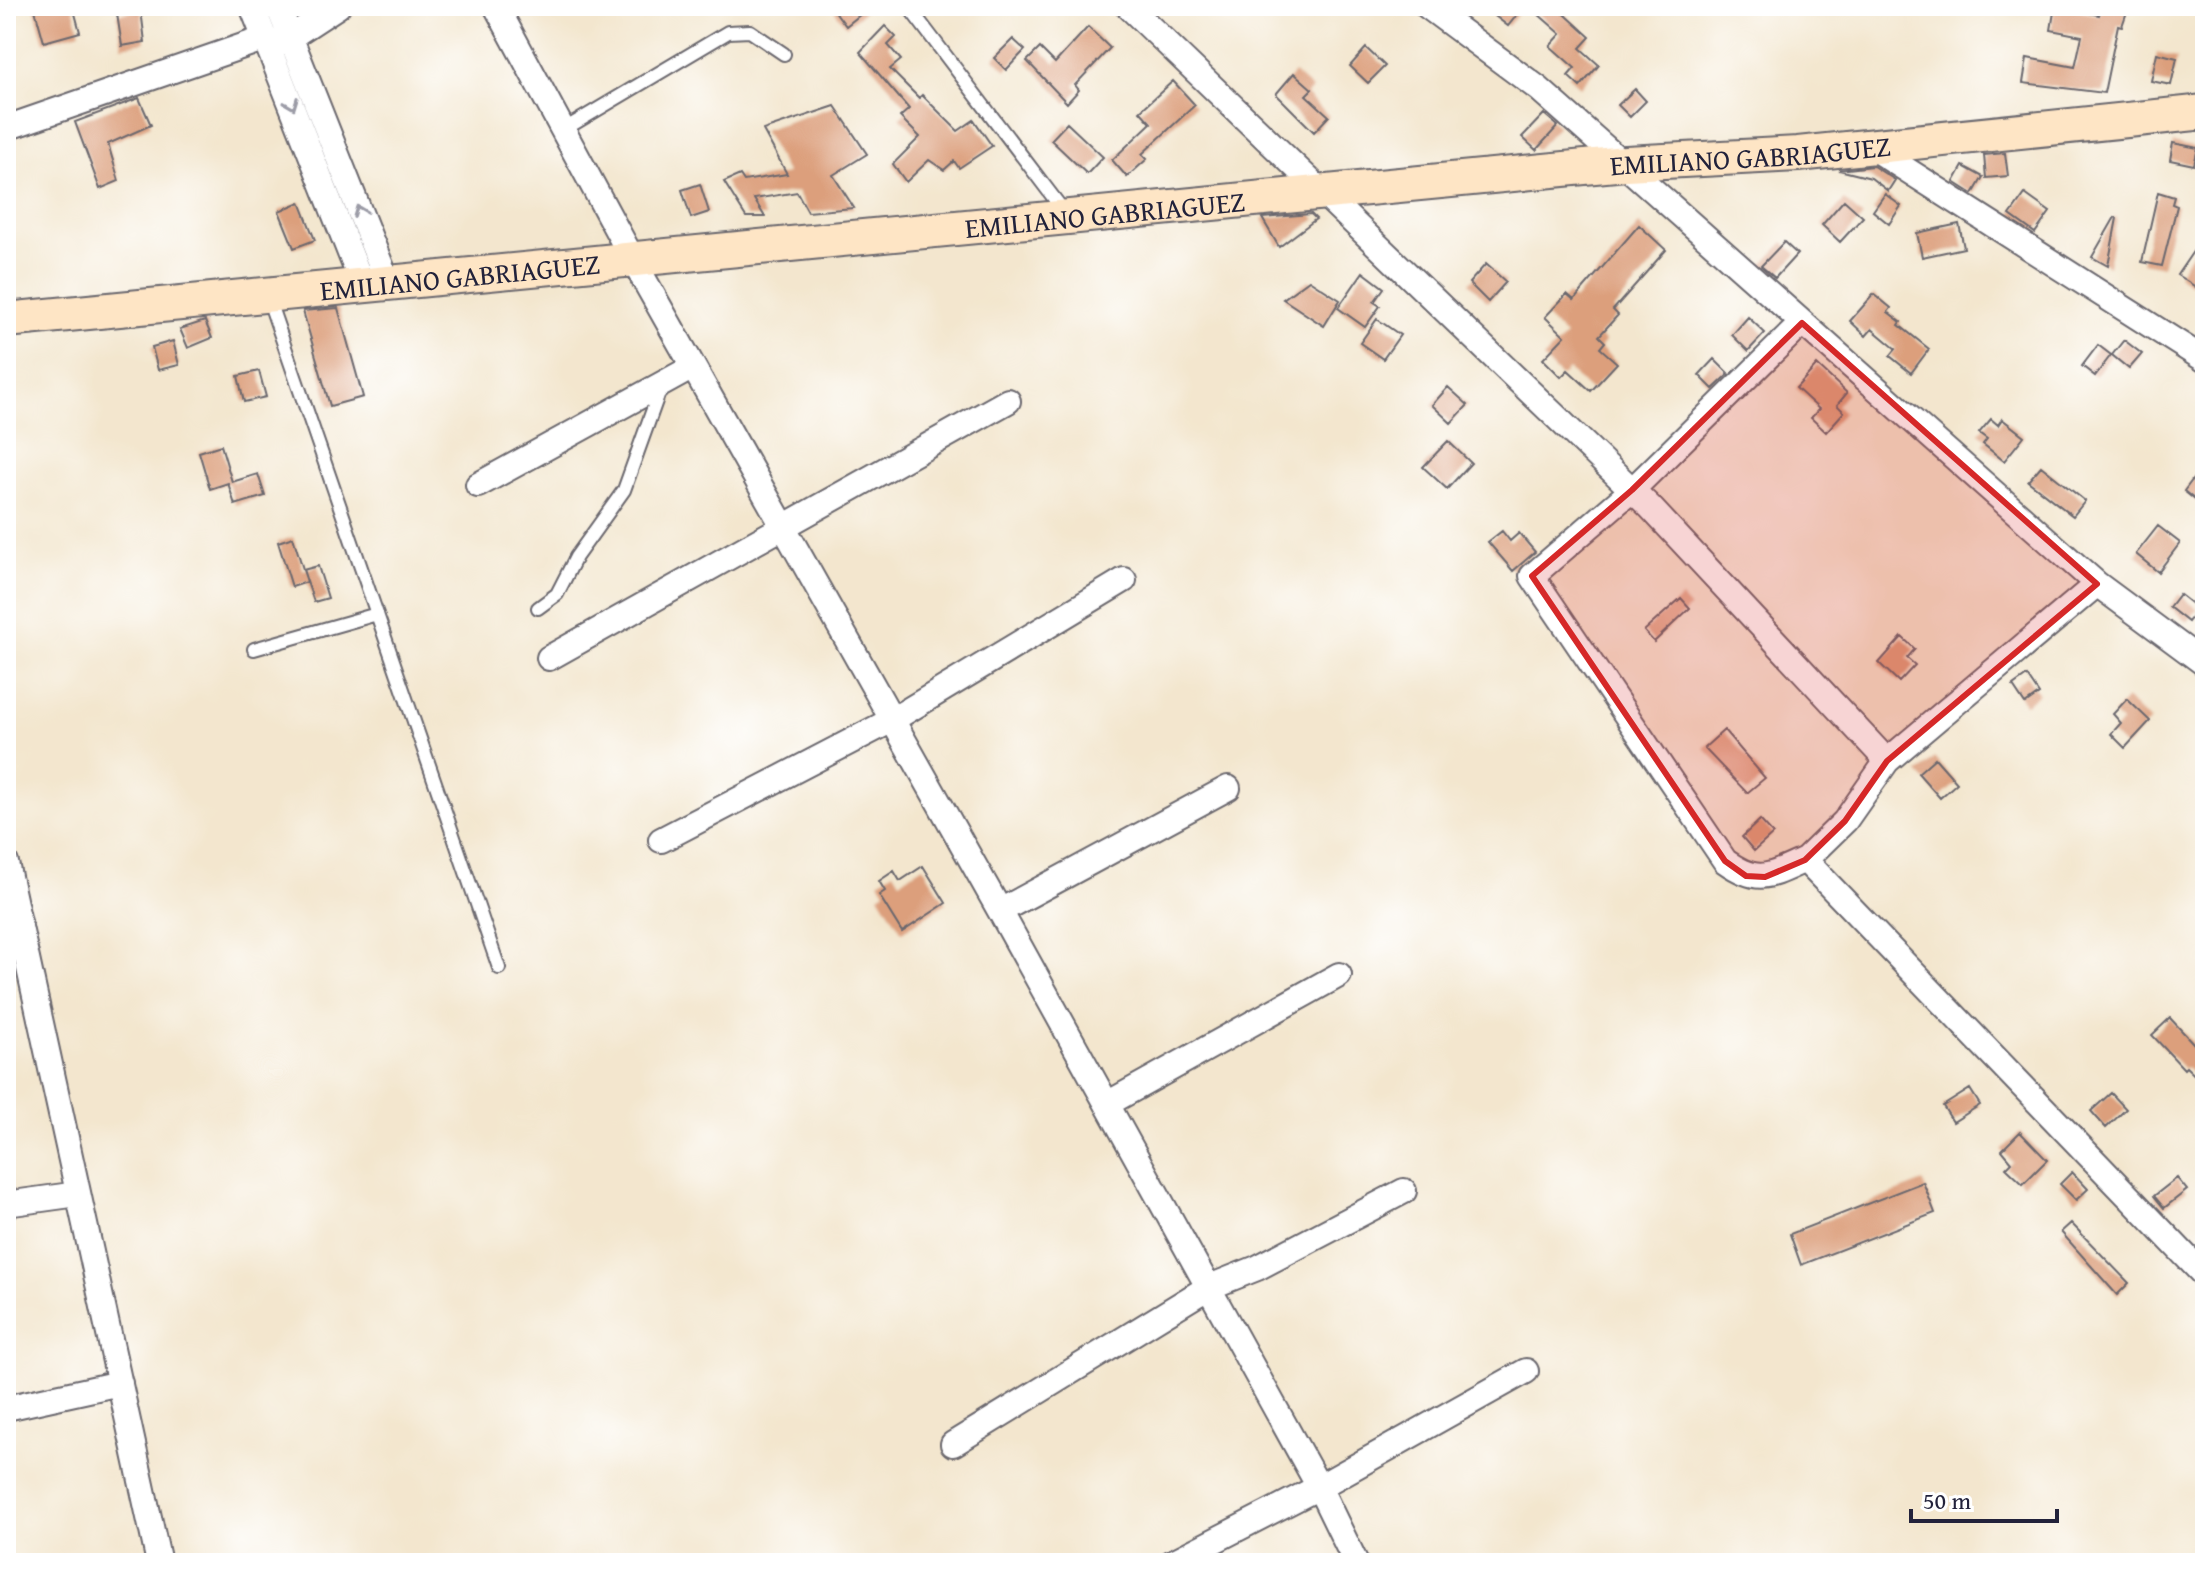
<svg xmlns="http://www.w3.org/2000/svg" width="2211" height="1569" font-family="'Gentium Book Plus',serif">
<rect width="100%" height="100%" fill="#fff"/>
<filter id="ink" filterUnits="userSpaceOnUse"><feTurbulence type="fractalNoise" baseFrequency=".0125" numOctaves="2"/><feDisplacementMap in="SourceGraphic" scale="16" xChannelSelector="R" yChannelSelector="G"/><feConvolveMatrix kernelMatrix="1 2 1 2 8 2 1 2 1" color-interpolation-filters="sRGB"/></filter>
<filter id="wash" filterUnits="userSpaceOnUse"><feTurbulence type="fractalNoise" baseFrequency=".006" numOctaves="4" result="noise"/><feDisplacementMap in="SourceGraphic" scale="32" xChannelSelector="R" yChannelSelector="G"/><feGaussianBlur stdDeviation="1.8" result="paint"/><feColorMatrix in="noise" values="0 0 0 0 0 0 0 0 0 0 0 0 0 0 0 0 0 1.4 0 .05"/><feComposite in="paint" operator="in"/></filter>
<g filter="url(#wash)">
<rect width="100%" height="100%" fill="#f3e6ce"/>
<g id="blocks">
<path fill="#dc9f7b" d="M 34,6 L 73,6 L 80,32 L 44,42 Z
M 831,6 L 871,6 L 846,26 Z
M 1482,6 L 1524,6 L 1508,26 Z
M 1529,6 L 1556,6 L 1590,37 L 1580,48 L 1599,65 L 1580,87 L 1568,76 L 1575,68 L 1550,46 L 1561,34 Z
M 2055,6 L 2099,15 L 2102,6 L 2129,6 L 2122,26 L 2118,25 L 2104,93 L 2023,83 L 2027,58 L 2075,67 L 2082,36 L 2051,30 Z
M 141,10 L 145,42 L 122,46 L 117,14 Z
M 885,26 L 896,37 L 888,45 L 901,60 L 890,69 L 919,98 L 922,95 L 958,131 L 974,120 L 992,146 L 959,168 L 954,161 L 944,170 L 929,160 L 906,182 L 893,164 L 920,137 L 900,117 L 909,109 L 860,52 Z
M 1088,27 L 1110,48 L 1075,85 L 1079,90 L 1067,103 L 1027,61 L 1040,48 L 1055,63 Z
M 1013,39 L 1025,50 L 1006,70 L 994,58 Z
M 1366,48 L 1385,66 L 1368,83 L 1350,66 Z
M 2157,53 L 2177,58 L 2171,85 L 2151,81 Z
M 1294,73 L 1312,89 L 1306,95 L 1329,116 L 1314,132 L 1276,94 Z
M 1173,81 L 1195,105 L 1142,154 L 1147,159 L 1127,177 L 1112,160 L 1151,123 L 1140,111 Z
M 1635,89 L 1646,101 L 1630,117 L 1618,105 Z
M 139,98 L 151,125 L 108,144 L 119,181 L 100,189 L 75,122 Z
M 835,106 L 867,154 L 833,175 L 854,208 L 808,212 L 797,192 L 754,199 L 765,217 L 746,217 L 724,182 L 740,175 L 744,181 L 787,174 L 763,130 Z
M 1544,114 L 1558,126 L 1536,150 L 1522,137 Z
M 1067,123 L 1103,157 L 1087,174 L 1051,140 Z
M 2173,143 L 2198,148 L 2194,165 L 2170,160 Z
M 2005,153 L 2008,176 L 1986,178 L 1984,155 Z
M 1873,166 L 1895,180 L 1888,191 L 1871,178 L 1839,170 Z
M 1963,166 L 1983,177 L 1973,194 L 1954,182 Z
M 700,184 L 709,212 L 691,218 L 682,190 Z
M 2158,192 L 2174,197 L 2172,204 L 2177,206 L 2162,266 L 2142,262 Z
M 1885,194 L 1901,206 L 1889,224 L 1873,211 Z
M 2025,194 L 2050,212 L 2035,233 L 2010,215 Z
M 1844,200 L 1863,217 L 1840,242 L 1822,225 Z
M 300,202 L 315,240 L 294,248 L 279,211 Z
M 1311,214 L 1316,219 L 1279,247 L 1262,218 Z
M 2115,217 L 2117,218 L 2108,266 L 2092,257 Z
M 1959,224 L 1964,248 L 1922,257 L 1917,233 Z
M 1639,225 L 1666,250 L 1613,310 L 1618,315 L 1599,336 L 1605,342 L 1600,348 L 1617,363 L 1591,391 L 1568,370 L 1561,377 L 1543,359 L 1565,336 L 1545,317 L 1567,294 L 1574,300 Z
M 1784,242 L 1797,254 L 1775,278 L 1761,266 Z
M 2194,250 L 2205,257 L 2205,272 L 2196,287 L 2177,275 Z
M 1486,264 L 1506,282 L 1488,302 L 1469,283 Z
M 1363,272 L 1384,288 L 1374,302 L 1380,306 L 1365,327 L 1338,308 Z
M 1309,280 L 1340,300 L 1324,326 L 1283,299 Z
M 1874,294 L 1891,308 L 1888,312 L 1901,322 L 1899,325 L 1929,349 L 1911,373 L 1890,356 L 1896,349 L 1872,329 L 1866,336 L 1850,321 Z
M 338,308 L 363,397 L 330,406 L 303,311 Z
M 1748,317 L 1765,333 L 1748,351 L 1732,335 Z
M 1377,319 L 1400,335 L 1383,359 L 1360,343 Z
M 205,321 L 212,338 L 188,348 L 180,329 Z
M 2124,340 L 2142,354 L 2129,369 L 2112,355 Z
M 173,341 L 179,365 L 158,370 L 152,347 Z
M 2098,345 L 2111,355 L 2095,376 L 2082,366 Z
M 1714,359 L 1729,374 L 1713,389 L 1699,375 Z
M 1817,365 L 1847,393 L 1837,405 L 1844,412 L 1826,432 L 1811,418 L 1819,409 L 1796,388 Z
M 259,371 L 266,397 L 244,402 L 238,376 Z
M 1448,387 L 1468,405 L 1451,423 L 1432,405 Z
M 1991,419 L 1998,425 L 2002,419 L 2024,436 L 2004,461 L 1983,444 L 1987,439 L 1979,433 Z
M 1448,441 L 1471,463 L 1447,489 L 1423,467 Z
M 221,445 L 232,482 L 258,474 L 265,496 L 235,505 L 228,483 L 210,489 L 199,452 Z
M 2205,463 L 2205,508 L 2184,491 Z
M 2041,466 L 2085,501 L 2073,516 L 2028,481 Z
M 2158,526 L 2180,543 L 2158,572 L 2136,554 Z
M 1502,531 L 1510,541 L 1519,533 L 1535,552 L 1513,571 L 1488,542 Z
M 293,537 L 307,582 L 292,587 L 278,542 Z
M 318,566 L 328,598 L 314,602 L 303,570 Z
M 2179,594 L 2198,609 L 2188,622 L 2169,607 Z
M 1681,598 L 1690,608 L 1654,642 L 1644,631 Z
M 1902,637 L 1915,649 L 1907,658 L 1915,665 L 1899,682 L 1879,663 Z
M 2027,676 L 2039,694 L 2025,704 L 2013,686 Z
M 2127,699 L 2150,721 L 2125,748 L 2111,734 L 2121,723 L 2113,714 Z
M 1724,730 L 1765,778 L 1747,793 L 1704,748 Z
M 1935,758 L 1957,783 L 1940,798 L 1918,773 Z
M 1760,820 L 1773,834 L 1754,851 L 1742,837 Z
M 923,866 L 946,903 L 902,932 L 879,895 L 885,891 L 879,881 L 894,871 L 900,881 Z
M 2170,1018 L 2205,1056 L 2205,1085 L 2186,1067 L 2184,1069 L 2152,1035 Z
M 1970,1089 L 1980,1105 L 1953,1122 L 1943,1106 Z
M 2111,1093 L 2126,1109 L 2106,1128 L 2091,1111 Z
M 2020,1132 L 2047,1160 L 2023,1184 L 2006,1168 L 2012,1162 L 2002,1150 Z
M 2072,1172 L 2088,1189 L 2076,1200 L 2060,1184 Z
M 2177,1178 L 2187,1190 L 2164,1208 L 2154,1196 Z
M 1923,1182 L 1935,1213 L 1801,1265 L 1790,1234 Z
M 2071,1223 L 2129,1283 L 2117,1295 L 2061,1232 Z"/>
</g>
</g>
<g filter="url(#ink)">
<use href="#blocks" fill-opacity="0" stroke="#6b676e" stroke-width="2"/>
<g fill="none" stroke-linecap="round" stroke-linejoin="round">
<g stroke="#6b676e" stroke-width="16">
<path id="lane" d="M 908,6 L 1066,214
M 563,130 L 728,32 L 750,31 L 784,54
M 268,298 L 499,968
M 538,608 L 557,594 L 576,557 L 624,490 L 661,387
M 254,649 L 377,614"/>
</g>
<g stroke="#6b676e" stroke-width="28">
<path id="street" d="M 252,6 L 363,286
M 278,6 L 388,283
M 496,6 L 633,260 L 1000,911 L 1319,1487 L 1356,1563
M 1128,6 L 1650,507 L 1887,761
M 1427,6 L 1539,89 L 2097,584 L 2205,664
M 280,44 L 338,6
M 6,128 L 266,38
M 1871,147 L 2205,360
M 1802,323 L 1632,490 L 1532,576 L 1725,861 C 1759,885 1769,876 1805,860
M 478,485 L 693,367
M 2097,584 L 1887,761 L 1845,821 L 1805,860 L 2205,1276
M 549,658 L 1008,401
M 661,840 L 892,720 L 1124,580
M 6,863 L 159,1563
M 1000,911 L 1228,788
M 1107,1104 L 1339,975
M 6,1204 L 78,1194
M 6,1408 L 120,1383
M 953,1444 L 1207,1288 L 1257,1268 L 1404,1191
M 1171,1563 L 1319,1487 L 1526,1371"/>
</g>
<g stroke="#6b676e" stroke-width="38">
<g id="secondary">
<path id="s1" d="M 6,320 L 1626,163 L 1798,154 L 2205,112"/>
</g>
</g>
<use href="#lane" stroke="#fff" stroke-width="12"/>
<use href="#street" stroke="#fff" stroke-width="24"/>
<use href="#secondary" stroke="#fee5c5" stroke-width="34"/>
</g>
<defs><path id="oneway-chevron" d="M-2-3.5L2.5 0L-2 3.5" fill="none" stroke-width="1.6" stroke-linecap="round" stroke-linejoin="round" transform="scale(2)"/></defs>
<g stroke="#9c9ca7">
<use href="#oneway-chevron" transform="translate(292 104) rotate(69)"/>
<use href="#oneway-chevron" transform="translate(359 211) rotate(-111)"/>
</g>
</g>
<path fill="#d62828" fill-opacity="0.2" stroke="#d62828" stroke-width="6" stroke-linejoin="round" d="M 1802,323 L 2097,584 L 1887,761 L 1845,821 L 1805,860 L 1765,877 L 1746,876 L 1725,861 L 1532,576 L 1632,490 Z"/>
<g text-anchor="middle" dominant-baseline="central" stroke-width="8" stroke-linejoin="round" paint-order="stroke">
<g font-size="28" fill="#22223b" stroke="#fff">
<text stroke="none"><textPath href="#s1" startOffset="1752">EMILIANO GABRIAGUEZ</textPath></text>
<text stroke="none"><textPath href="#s1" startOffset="1104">EMILIANO GABRIAGUEZ</textPath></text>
<text stroke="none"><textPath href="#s1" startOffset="456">EMILIANO GABRIAGUEZ</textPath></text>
</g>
</g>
<rect width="2211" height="1569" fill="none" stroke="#fff" stroke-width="32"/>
<path d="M1911 1509v12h146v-12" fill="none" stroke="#22223b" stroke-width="4"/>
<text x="1923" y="1509" font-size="24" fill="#22223b" stroke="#ffffff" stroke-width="6" paint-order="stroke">50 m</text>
</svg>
